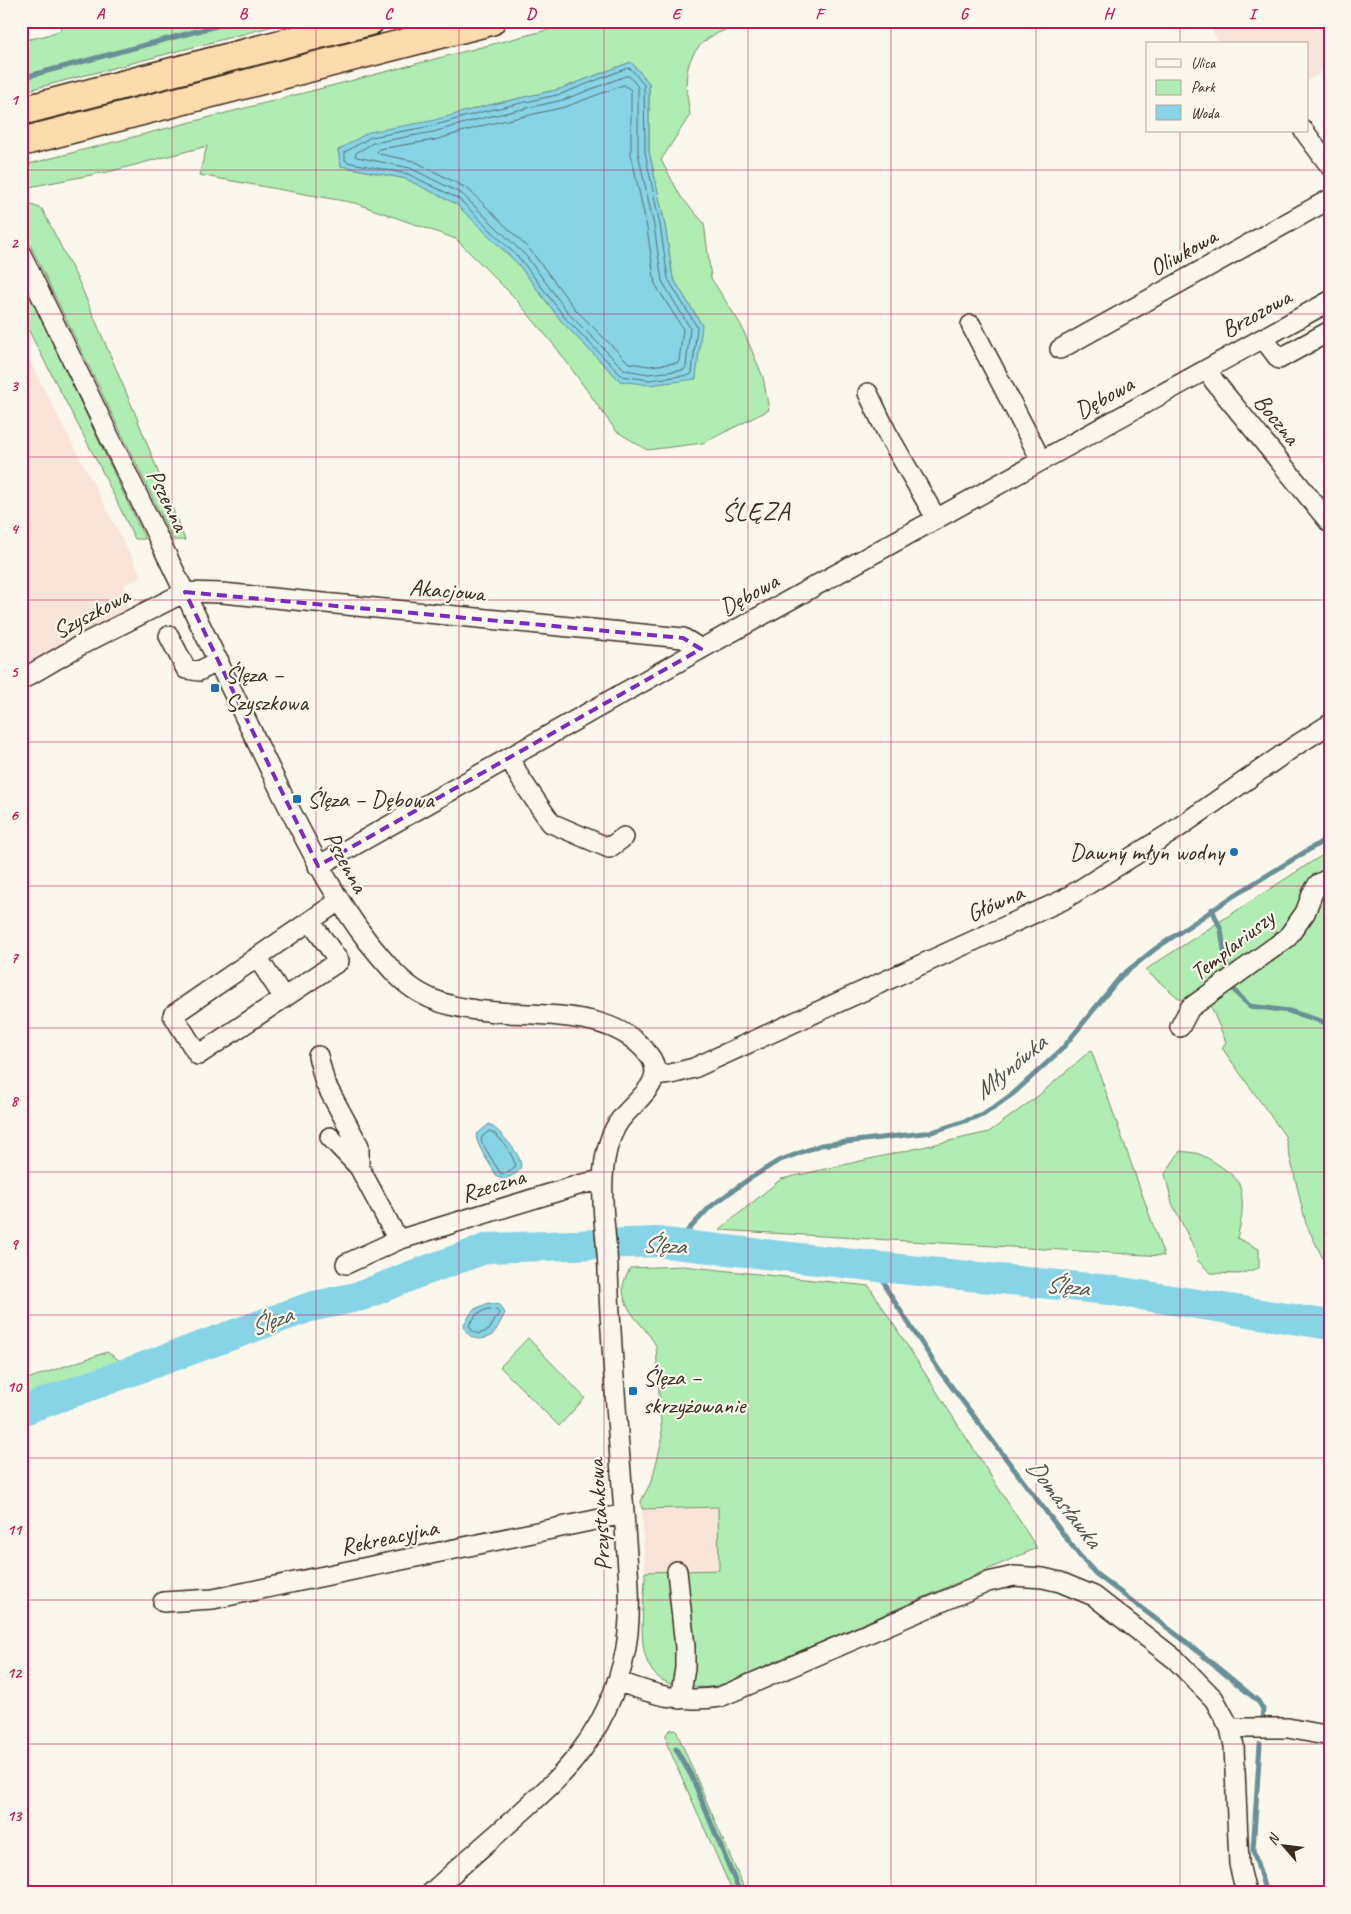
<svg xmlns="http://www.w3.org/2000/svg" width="1351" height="1914" font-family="Caveat,sans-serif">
<rect width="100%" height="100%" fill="#fbf7ec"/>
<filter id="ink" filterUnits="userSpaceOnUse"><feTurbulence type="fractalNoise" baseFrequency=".02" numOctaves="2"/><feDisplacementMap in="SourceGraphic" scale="10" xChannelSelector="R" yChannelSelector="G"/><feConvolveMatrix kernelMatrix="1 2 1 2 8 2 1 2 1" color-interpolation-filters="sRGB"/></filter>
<g filter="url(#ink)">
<path fill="#f8e4d9" d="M 1205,21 L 1330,21 L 1330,66 L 1307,81 L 1307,44 L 1221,44 Z
M 21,345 L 142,577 L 124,585 L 128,608 L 21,670 Z
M 718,1507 L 720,1570 L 645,1572 L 642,1509 Z"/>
<path fill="#b0edb3" stroke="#768c68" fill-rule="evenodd" d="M 59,21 L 293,21 L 21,92 L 21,41 L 44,36 L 61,30 Z
M 582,21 L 762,21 C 732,27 696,33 688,68 C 684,83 688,100 690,115 L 661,160 L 681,197 L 704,223 L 711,278 L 741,325 L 763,377 L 769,410 L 703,443 L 647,450 L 616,431 L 558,350 L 513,296 L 456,239 L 355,203 L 199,175 L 207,146 L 112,171 L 29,187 L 21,181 L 21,166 ZM 631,62 L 649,83 L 649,151 L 665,225 L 673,278 L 702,325 L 620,381 L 562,322 L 518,264 L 456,203 L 406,179 L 341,166 L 338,150 L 481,107 L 560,89 Z
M 21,201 L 42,209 L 79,282 L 137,418 L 185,540 L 173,540 L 21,226 Z
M 21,276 L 145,539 L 135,539 L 101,469 L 21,316 Z
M 1330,850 L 1330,1273 L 1306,1224 L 1285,1136 L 1222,1048 L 1226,1042 L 1210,1004 L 1181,1000 L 1145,970 Z
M 1091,1050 L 1164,1256 L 719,1230 L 781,1179 L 989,1132 L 1038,1096 Z
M 1180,1151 C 1186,1152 1193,1152 1199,1154 C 1208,1157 1236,1175 1239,1184 C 1245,1201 1242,1220 1237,1238 L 1259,1249 L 1259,1268 L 1239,1274 L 1211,1273 L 1198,1261 L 1194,1248 L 1172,1203 L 1165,1174 Z
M 683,1266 L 869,1286 L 1037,1548 L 729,1682 C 708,1689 704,1688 683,1685 C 678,1685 672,1685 668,1683 C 629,1668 646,1604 645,1572 L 719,1570 L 718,1507 L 642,1509 L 641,1501 L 652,1480 L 662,1440 L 656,1346 C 646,1326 622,1311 623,1287 C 623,1281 628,1273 630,1268 Z
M 528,1338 L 585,1398 L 559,1426 L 500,1367 Z
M 107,1352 L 125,1364 L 21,1410 L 21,1381 Z
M 676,1729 L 681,1742 L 746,1893 L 733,1893 L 667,1744 L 666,1734 L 670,1730 Z"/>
<path fill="#87d4e6" stroke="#699096" d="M 631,62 L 649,83 L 649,151 L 665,225 L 673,278 L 702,325 L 696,379 L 649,385 L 620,381 L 562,322 L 518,264 L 456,204 L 406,179 L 341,166 L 338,150 L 369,132 L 431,121 L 481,107 L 560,89 Z
M 489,1124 C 498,1129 526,1158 520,1169 C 517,1175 509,1177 503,1179 L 497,1177 C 491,1164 477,1148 476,1135 Z
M 488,1303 L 500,1305 L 505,1313 C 502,1319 497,1330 492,1335 C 480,1343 465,1338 464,1324 L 473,1310 Z"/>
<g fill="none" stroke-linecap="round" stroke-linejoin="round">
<path stroke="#596e6e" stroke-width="1" d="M 628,68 L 631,69 L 644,85 L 645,152 L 660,225 L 668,279 L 697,327 L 692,373 L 690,375 L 649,380 L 622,376 L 566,319 L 521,260 L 459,199 L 408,174 L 347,162 L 345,160 L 345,152 L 371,137 L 432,126 L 482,112 L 561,94 Z
M 626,76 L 629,76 L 638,87 L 638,153 L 654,226 L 662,281 L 690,328 L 686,367 L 684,370 L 649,374 L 625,370 L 570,315 L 526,256 L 462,194 L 410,168 L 357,157 L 355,156 L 356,153 L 373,143 L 433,132 L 483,118 L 563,100 Z
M 624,85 L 631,90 L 631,154 L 647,228 L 655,284 L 683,329 L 679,361 L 677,363 L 649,366 L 629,363 L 576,310 L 531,251 L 468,189 L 414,161 L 379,154 L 377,152 L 379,149 L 435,140 L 485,125 L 565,107 Z
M 490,1131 C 501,1136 512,1154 516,1166 L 511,1171 L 504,1174 L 500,1173 L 481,1141 L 482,1137 Z
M 488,1309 L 497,1310 L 499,1313 L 489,1330 L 479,1334 L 472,1331 L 469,1325 L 477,1314 Z"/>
<path stroke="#699096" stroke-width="5" d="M 21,78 L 235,21
M 1212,909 L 1221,930 L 1228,976
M 1230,984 L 1238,995 L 1250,1006 L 1289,1011 L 1330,1024
M 675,1244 L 710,1207 L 746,1181 L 778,1161 L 821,1145 L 932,1132 L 983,1115 L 1014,1093 L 1062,1049 L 1121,976 L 1155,949 L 1235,895 L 1323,841 L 1330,840
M 880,1267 L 887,1290 L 939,1370 L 1079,1555 L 1096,1574 L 1189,1644 L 1258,1701 L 1263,1709 L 1262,1719
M 1260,1744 L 1253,1850 L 1266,1893
M 676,1749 L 692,1777 L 740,1893"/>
<path stroke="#87d4e6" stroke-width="30" d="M 21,1411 L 310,1307 L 361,1296 L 413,1275 L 488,1248 L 656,1242 L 880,1267 L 1109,1290 L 1330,1325"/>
<g stroke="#3b2a1e" stroke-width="22">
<path id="minor" d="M 1304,131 L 1330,166
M 21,254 L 283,796 C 309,847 334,898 369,943 C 384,961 399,981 420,993 C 486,1032 599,991 648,1054 C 671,1082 631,1102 618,1123 C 608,1139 604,1160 603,1178 C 601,1209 607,1240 608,1270 C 611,1351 618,1432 624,1512 C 626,1552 632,1593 628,1633 C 624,1674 606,1718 581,1751 C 563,1776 539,1796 516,1817 C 488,1842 459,1867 431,1893
M 971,325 L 1041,460
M 1263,338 L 1279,359 L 1330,331
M 1060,349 L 1330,199
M 1207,369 L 1214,381 L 1330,523
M 868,393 L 887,433 L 936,518
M 169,636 L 186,669 L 199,671 L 219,661
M 21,680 L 79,646 L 185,592 L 222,593 L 683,638 L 701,649
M 510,758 L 520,778 L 551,823 L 609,848 L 624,837
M 318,866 L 701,649 L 1330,301
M 310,921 L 339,961 L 198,1055 L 173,1015 L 339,901
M 257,957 L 284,998
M 1180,1027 L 1190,1008 L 1287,938 L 1305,913 L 1313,892 L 1318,884 L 1330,878
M 318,1056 L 325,1083 L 359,1146 L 359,1167 L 398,1240
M 655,1076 L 671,1074 L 694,1068 L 1063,900 L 1175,830 L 1295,746 L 1330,724
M 330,1137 L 359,1167
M 346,1264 L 398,1240 L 582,1184 L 602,1180
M 677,1571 L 685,1647 L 685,1668 L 680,1699
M 163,1602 L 213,1599 L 624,1514
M 617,1681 C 655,1695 679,1703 720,1697 L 988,1582 L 1014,1576 L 1043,1578 L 1060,1582 L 1094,1596 L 1176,1660 L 1214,1699 L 1230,1728 L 1234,1746 L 1239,1864 L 1246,1893
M 1230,1728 L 1288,1728 L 1330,1736"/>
</g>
<g stroke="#3b2a1e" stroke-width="31">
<path id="highway" d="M 21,111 L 370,21
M 21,142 L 491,21"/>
</g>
<use href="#minor" stroke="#fbf7ec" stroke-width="19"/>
<use href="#highway" stroke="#fcdcac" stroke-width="28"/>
</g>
</g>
<path fill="none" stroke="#7b2cbf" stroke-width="4" stroke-dasharray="10 6" stroke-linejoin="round" d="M 185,592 L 683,638 L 701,649 L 318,866 Z"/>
<path fill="none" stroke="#c2185b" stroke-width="1" stroke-opacity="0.55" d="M 172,21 L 172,1893M 316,21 L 316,1893M 459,21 L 459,1893M 604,21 L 604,1893M 748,21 L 748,1893M 891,21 L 891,1893M 1036,21 L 1036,1893M 1180,21 L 1180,44M 1180,131 L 1180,1893M 21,170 L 1330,170M 21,314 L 1330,314M 21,457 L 1330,457M 21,600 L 1330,600M 21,742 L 1330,742M 21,886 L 1330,886M 21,1028 L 1330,1028M 21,1172 L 1330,1172M 21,1315 L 1330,1315M 21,1458 L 1330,1458M 21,1600 L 1330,1600M 21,1744 L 1330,1744"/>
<g fill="#1f6fb2" stroke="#fbf7ec" stroke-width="2">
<rect x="210" y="683" width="10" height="10" rx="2.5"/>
<rect x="292" y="794" width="10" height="10" rx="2.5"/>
<circle cx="1234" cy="852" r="5"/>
<rect x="628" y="1386" width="10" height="10" rx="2.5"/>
</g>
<g text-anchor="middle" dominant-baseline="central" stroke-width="4.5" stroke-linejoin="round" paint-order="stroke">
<g font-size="24" fill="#3b2a1e" stroke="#fbf7ec">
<text transform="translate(1183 252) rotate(-29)">Oliwkowa</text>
<text transform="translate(1256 313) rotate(-29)">Brzozowa</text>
<text transform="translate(1104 397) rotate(-29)">Dębowa</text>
<text transform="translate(1277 419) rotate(51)">Boczna</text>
<text transform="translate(168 500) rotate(64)">Pszenna</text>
<text transform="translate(447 590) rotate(5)">Akacjowa</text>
<text transform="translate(749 594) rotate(-29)">Dębowa</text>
<text transform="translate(91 613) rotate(-28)">Szyszkowa</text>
<text transform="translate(346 862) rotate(61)">Pszenna</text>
<text transform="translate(995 903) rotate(-24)">Główna</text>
<text transform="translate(1232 945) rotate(-38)">Templariuszy</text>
<text transform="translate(493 1185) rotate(-17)">Rzeczna</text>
<text transform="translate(599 1515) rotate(-94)">Przystankowa</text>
<text transform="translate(389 1537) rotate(-12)">Rekreacyjna</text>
</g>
<g font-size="24" fill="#3b2a1e" stroke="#fbf7ec" text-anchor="start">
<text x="225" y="674">Ślęza –<tspan x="225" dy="28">Szyszkowa</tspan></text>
<text x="307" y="799">Ślęza – Dębowa</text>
<text x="1224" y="852" text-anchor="end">Dawny młyn wodny</text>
<text x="643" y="1377">Ślęza –<tspan x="643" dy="28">skrzyżowanie</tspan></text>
</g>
<g font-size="25" font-style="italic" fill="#4e5450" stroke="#fbf7ec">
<text transform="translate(1010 1067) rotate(-40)">Młynówka</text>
<text transform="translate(664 1245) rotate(3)">Ślęza</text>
<text transform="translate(1067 1286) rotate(6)">Ślęza</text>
<text transform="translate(271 1321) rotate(-20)">Ślęza</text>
<text transform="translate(1064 1503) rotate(52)">Domasławka</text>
</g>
<g font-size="26" letter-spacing="1" fill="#3b2a1e" stroke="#fbf7ec">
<text x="756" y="511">ŚLĘZA</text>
</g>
</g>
<rect width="1351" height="1914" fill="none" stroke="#fbf7ec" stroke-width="55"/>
<rect x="1146" y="42" width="162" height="90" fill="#fbf7ec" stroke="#aea59a"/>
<rect x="1156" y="59" width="25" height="8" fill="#fbf7ec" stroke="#aea59a"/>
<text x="1191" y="68" font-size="15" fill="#3b2a1e">Ulica</text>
<rect x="1156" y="80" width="25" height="15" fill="#b0edb3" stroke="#aea59a"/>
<text x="1191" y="92" font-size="15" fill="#3b2a1e">Park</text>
<rect x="1156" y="105" width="25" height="15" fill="#87d4e6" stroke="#aea59a"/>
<text x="1191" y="118" font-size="15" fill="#3b2a1e">Woda</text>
<g transform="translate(1284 1846) rotate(298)" stroke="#fbf7ec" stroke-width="4" paint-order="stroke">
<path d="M0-4L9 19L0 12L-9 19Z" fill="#3b2a1e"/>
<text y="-8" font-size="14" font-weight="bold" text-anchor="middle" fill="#3b2a1e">N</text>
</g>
<rect x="28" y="28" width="1296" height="1858" fill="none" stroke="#c2185b" stroke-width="2"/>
<g font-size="16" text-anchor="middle" font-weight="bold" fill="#c2185b">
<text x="100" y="19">A</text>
<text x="243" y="19">B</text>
<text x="388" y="19">C</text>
<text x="531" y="19">D</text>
<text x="676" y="19">E</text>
<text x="819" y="19">F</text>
<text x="964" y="19">G</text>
<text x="1108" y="19">H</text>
<text x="1252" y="19">I</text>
<text x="14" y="105">1</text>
<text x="14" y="248">2</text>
<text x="14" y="391">3</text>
<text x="14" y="534">4</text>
<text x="14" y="677">5</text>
<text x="14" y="820">6</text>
<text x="14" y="963">7</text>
<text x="14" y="1106">8</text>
<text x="14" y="1249">9</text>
<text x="14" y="1392">10</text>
<text x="14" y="1535">11</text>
<text x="14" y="1678">12</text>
<text x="14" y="1821">13</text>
</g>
</svg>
